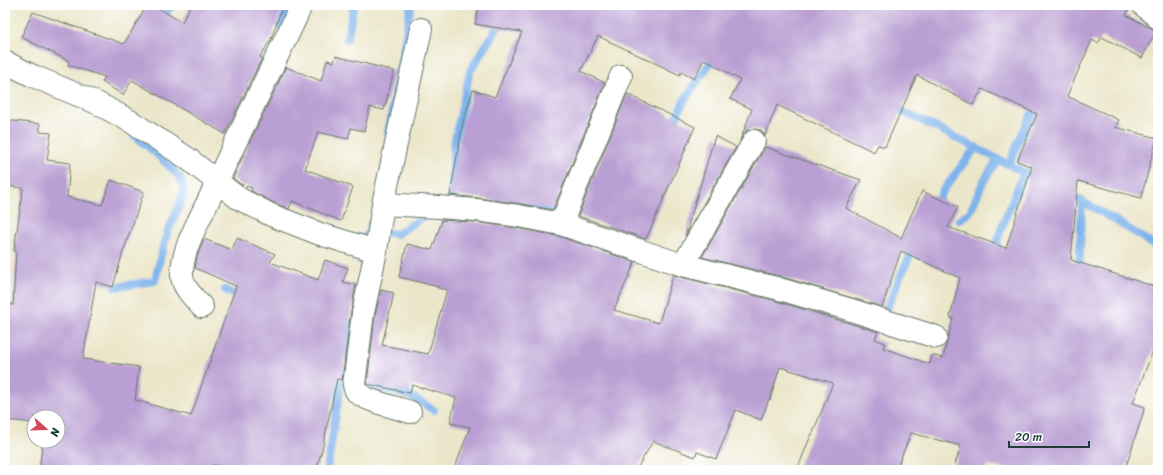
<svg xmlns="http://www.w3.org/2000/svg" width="1163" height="475" font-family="Sriracha,sans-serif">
<rect width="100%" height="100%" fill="#fff"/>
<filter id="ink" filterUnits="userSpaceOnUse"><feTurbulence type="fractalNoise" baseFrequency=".025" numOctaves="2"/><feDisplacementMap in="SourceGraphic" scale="8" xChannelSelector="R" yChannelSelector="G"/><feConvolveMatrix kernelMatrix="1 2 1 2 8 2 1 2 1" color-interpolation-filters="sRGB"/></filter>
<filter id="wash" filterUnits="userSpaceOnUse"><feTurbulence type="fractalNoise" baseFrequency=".012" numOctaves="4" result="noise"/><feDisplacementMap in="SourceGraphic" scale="16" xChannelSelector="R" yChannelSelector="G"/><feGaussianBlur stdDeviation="0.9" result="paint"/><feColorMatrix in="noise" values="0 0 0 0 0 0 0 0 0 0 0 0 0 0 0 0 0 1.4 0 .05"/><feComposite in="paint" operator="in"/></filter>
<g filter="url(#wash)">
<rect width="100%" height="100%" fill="#ebe6c9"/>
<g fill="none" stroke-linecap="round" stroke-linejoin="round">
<path stroke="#7eb3ec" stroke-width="8" d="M 161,22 L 171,5
M 281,26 L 288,5
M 347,39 L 354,5
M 892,107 L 931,125 L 1039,180
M 672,128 L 684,101 L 716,54
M 388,133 L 411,5
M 1009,164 L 1025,127 L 1038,103
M 1068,194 C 1099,210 1129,228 1158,248
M 497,204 L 516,202 L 563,213
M 457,205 L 452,199 L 454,144 L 470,71 L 499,25 L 501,5
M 934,208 L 942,192 L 976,147
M 959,220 L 970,212 L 983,182 L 998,159
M 381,232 L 397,234 L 432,211
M 994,254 L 1000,232 L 1024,172
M 364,271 L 366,264 L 351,252 L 370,231 L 371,223
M 1079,273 L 1082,201
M 115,287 L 155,281 C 159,265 162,247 168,231 C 173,218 187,196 182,182 C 177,170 145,144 134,135
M 225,290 L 242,298
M 883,319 L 899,279 L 914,247
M 345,355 L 352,323
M 368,385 L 410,396 L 434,410
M 327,470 L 343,370"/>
</g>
<g id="blocks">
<path fill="#b99fd3" d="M 147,5 L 153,5 L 182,22 L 191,5 L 283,5 L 271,39 L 260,57 L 262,58 L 225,134 L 132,80 L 123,95 L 102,82 L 105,77 L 68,65 L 69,61 L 21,37 L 33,12 L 124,44 Z
M 479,5 L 1131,5 L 1126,15 L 1156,31 L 1142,58 L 1102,37 L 1098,43 L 1092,40 L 1067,96 L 1119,120 L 1115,127 L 1157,138 L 1141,198 L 1078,181 L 1071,260 L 1153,286 L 1158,337 L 1133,403 L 1145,407 L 1125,470 L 1015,470 L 987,466 L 986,470 L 953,470 L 961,446 L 911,433 L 896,470 L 797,470 L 811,435 L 812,435 L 833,383 L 780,367 L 770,400 L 769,399 L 761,420 L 736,410 L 716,459 L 697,452 L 695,457 L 653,441 L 636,470 L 454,470 L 470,427 L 450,423 L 456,398 L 412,385 L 410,393 L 367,384 L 375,315 L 381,290 L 394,293 L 382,345 L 428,354 L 447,290 L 438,288 L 439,287 L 399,277 L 407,244 L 432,250 L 442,220 L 475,222 L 517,228 L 558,236 L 635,262 L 614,310 L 659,323 L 673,275 L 773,300 L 878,332 L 875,339 L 885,343 L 883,348 L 930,364 L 932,355 L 943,358 L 953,318 L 950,317 L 960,278 L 901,251 L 882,307 L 779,276 L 702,257 L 765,147 L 861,180 L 846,208 L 901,238 L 922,191 L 958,207 L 948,227 L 1006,248 L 1032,167 L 1017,161 L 1037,114 L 982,89 L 973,105 L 917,75 L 885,147 L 878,145 L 874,152 L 777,105 L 765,136 L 761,130 L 754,129 L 747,130 L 740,141 L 752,109 L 730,99 L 740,80 L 704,59 L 694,79 L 681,72 L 680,75 L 598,36 L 581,71 L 605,83 L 553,210 L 521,204 L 478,198 L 450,195 L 463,122 L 473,90 L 495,97 L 522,32 L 475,24 Z
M 336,56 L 394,71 L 384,110 L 370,107 L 364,131 L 351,128 L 348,139 L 318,132 L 305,169 L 353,187 L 341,221 L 292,201 L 289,209 L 276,204 L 251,191 L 252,188 L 240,184 L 233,178 L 243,156 L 286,67 L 321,81 L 327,60 L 334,62 Z
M 627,94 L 695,127 L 646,239 L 578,216 Z
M 5,120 L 40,124 L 40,132 L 51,133 L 47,160 L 70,163 L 67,197 L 102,205 L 111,180 L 144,192 L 123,252 L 113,287 L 96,282 L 83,359 L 139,367 L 135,400 L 191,416 L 236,286 L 195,268 L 197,257 L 204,239 L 232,250 L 237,238 L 275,254 L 270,262 L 318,280 L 325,260 L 348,268 L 343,282 L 356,285 L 351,311 L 342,380 L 337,379 L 322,450 L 316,470 L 243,470 L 213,465 L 211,470 L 39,470 L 43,441 L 58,441 L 58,417 L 34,417 L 34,423 L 5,420 L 5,367 L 8,333 L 5,333 L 5,304 L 13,305 L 16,251 L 14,251 L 23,188 L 5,186 Z
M 715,136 L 736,147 L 685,236 Z"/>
</g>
</g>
<g filter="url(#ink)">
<use href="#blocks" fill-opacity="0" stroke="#667868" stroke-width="1"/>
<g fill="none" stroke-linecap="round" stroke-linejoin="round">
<g stroke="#667868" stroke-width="24">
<path id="minor" d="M 1143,5 L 1158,18
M 5,62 L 33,76 L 97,103 L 130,121 L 187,158 L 238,198 L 271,215 L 320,234 L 376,251
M 383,204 L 439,207 L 476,210 L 519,216 L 561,224 L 683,265 L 736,278 L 776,288 L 848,309 L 936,337
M 561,224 L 621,76
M 683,265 L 754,141
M 202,307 C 195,299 181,286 182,274 C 182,248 200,219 211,195 C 238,135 268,76 296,17 L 301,5
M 410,412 C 398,408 366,401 358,393 C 355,391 355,388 354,385 L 363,313 L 376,251 L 383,204 L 421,29"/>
</g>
<use href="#minor" stroke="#fff" stroke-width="22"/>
</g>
</g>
<rect width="1163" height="475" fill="none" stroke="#fff" stroke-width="20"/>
<g transform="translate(46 429) rotate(110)"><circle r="19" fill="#ffffff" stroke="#a5b1ae"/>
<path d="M0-3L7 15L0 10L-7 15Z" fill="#d1495b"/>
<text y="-6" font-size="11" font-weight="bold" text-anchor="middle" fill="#1f3d34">N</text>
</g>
<path d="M1009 441v6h80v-6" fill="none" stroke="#1f3d34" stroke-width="2"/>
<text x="1015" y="441" font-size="12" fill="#1f3d34" stroke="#ffffff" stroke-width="3" paint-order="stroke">20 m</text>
</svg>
